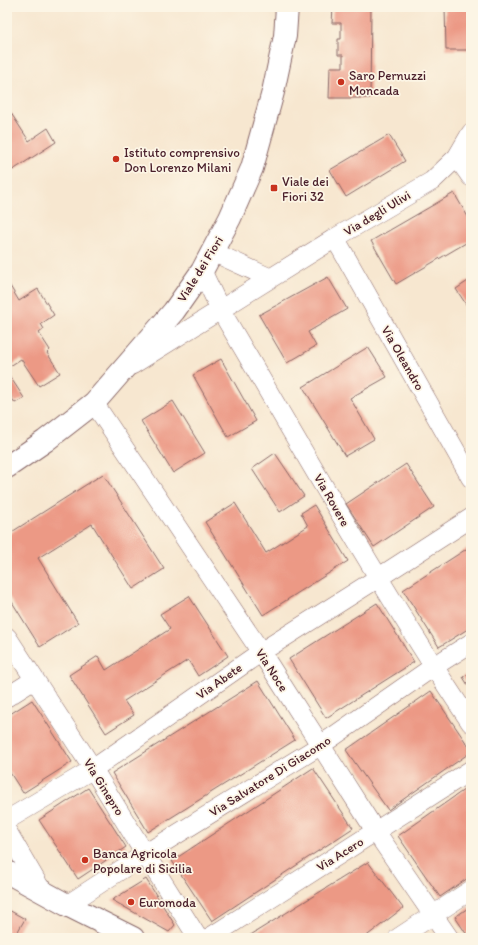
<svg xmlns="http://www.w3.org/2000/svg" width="478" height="945" font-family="Itim,sans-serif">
<rect width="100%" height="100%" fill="#fcf5e5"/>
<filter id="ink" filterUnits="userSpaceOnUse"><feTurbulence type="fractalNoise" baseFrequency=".025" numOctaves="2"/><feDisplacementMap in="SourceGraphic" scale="8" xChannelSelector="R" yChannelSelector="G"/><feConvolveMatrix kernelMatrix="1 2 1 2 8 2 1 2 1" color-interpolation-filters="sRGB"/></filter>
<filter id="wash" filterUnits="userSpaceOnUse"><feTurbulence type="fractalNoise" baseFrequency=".012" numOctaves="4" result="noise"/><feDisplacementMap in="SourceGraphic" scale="16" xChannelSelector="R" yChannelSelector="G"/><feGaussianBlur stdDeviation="0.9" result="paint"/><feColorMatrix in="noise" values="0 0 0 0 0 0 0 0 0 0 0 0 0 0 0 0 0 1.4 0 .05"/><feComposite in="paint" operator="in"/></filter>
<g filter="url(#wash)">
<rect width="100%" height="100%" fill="#f7e7d0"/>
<g id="blocks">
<path fill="#ec9985" d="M 333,7 L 371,7 L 370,98 L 329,98 L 330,67 L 343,67 L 343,55 L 338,55 L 338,39 L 341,39 L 341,23 L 332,23 Z
M 445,7 L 471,7 L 471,50 L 446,50 Z
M 7,107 L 29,141 L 48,128 L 56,142 L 13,170 L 7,160 Z
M 389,135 L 405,161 L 346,197 L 330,170 Z
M 454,193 L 471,222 L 471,240 L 396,284 L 371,241 Z
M 328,277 L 347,309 L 308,332 L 316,346 L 287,363 L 259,315 Z
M 471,279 L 471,312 L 456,289 Z
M 7,281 L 19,301 L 38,289 L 54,315 L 41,324 L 44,329 L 39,333 L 50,350 L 47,353 L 60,373 L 39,386 L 21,359 L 7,368 Z
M 368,347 L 387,377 L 350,398 L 374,439 L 345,456 L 303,387 Z
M 221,359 L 256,421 L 228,437 L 193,375 Z
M 7,372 L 24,398 L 15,403 L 7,391 Z
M 173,401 L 205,453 L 173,473 L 141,421 Z
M 275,453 L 304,496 L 280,512 L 252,469 Z
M 406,464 L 434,507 L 374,547 L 346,504 Z
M 103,474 L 164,569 L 133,589 L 92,524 L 38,558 L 78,623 L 40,647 L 7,594 L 7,535 Z
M 235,503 L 266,553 L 308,526 L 301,513 L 314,505 L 348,561 L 263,615 L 205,522 Z
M 471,546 L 471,627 L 439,647 L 403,590 Z
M 189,596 L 228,656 L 198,676 L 188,660 L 124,701 L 134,715 L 106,733 L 69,675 L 98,656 L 106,670 L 170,629 L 160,614 Z
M 377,603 L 414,662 L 326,718 L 289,659 Z
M 471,672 L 471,690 L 463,677 Z
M 258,681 L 295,740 L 148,832 L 112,773 Z
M 431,691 L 471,750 L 471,752 L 388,810 L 346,750 Z
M 32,700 L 72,762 L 23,793 L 7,768 L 7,716 Z
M 313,768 L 353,828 L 212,921 L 172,861 Z
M 471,785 L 471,876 L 440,897 L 398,836 Z
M 88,788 L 126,847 L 78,879 L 39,820 Z
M 368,862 L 403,908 L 364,938 L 253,938 L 249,936 Z
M 146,879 L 175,925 L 169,932 L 112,900 Z
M 471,906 L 471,938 L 469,938 L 455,917 Z
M 7,909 L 25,919 L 14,938 L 7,938 Z"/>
</g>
</g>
<g filter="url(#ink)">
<use href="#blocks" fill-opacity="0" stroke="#876565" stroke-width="1"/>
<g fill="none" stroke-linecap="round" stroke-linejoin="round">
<g stroke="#876565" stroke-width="20">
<path id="minor" d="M 457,157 L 471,177
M 335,238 L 471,478
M 213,252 L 270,278
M 202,271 L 220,309 C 302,448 381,589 471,723
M 132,365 L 335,238 L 432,181 L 457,157 L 471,133
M 94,403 L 261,652 L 376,832 L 449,938
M 7,637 L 93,769 L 145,854 L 198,938
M 7,697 L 34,680
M 7,820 L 93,769 L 261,652 L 378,578 L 471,518
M 7,831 L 42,891
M 67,905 L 145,854 L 321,745 L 433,667 L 471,643
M 209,938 L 471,770
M 398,938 L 471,890"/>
</g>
<g stroke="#876565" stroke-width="24">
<path id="tertiary" d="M 7,467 L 45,441 L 94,403 L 174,311 L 202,271 L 230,218 L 252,168 L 273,92 L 285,36 L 287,7"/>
</g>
<g stroke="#876565" stroke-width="24">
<path id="secondary" d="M 7,872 L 67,905 L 133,938"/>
</g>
<use href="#minor" stroke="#fff" stroke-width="19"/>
<use href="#tertiary" stroke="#fff" stroke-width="22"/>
<use href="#secondary" stroke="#fff" stroke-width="22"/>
</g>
</g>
<g fill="#c8321e" stroke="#fcf5e5" stroke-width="1.5">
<circle cx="341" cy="82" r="4"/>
<circle cx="116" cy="159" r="4"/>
<rect x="270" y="184" width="8" height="8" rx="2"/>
<circle cx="85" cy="860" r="4"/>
<circle cx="131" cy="902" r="4"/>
</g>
<g text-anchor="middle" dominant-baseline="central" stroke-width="3.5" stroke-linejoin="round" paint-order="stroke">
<g font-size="13" fill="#4a1f2b" stroke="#fcf5e5" text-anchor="start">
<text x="349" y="75">Saro Pernuzzi<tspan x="349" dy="15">Moncada</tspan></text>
<text x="124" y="152">Istituto comprensivo<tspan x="124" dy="15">Don Lorenzo Milani</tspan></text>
<text x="282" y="181">Viale dei<tspan x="282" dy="15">Fiori 32</tspan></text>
<text x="93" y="853">Banca Agricola<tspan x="93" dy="15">Popolare di Sicilia</tspan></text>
<text x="139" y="902">Euromoda</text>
</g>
<g font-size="13" fill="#4a1f2b" stroke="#fcf5e5">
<text transform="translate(377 213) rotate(-31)">Via degli Ulivi</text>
<text transform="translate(200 269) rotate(-58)">Viale dei Fiori</text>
<text transform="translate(403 358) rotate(60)">Via Oleandro</text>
<text transform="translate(332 500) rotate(60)">Via Rovere</text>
<text transform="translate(272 670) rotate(57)">Via Noce</text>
<text transform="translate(219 681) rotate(-35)">Via Abete</text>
<text transform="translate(270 776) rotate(-32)">Via Salvatore Di Giacomo</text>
<text transform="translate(104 787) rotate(58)">Via Ginepro</text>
<text transform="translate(340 854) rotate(-32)">Via Acero</text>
</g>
</g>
<rect width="478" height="945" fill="none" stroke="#fcf5e5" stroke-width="24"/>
</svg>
